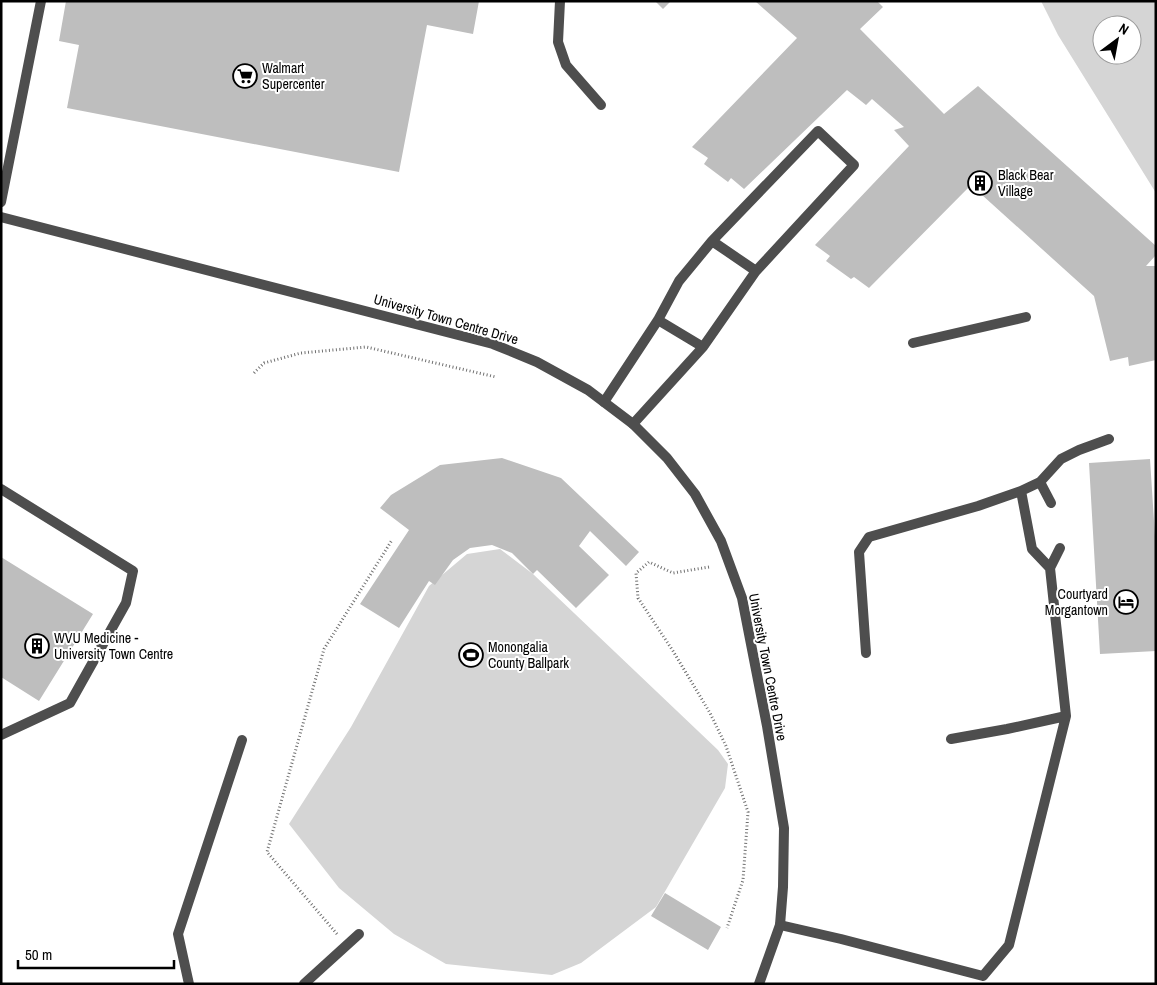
<svg xmlns="http://www.w3.org/2000/svg" width="1157" height="985" font-family="'Archivo Narrow',sans-serif">
<rect width="100%" height="100%" fill="#fff"/>
<path fill="#d5d5d5" fill-rule="evenodd" d="M 1041,1 L 1156,1 L 1156,193 L 1058,35 ZM 1102,25 L 1132,25 L 1132,55 L 1102,55 Z
M 500,549 L 533,574 L 718,750 L 728,764 L 725,788 L 656,907 L 581,963 L 552,975 L 446,964 L 394,934 L 339,888 L 289,824 L 351,727 L 429,586 L 467,554 Z"/>
<path fill="#bebebe" d="M 66,1 L 479,1 L 473,34 L 427,25 L 399,172 L 67,108 L 79,45 L 59,41 Z
M 655,1 L 671,1 L 663,9 Z
M 755,1 L 877,1 L 883,7 L 860,29 L 944,114 L 978,86 L 1156,246 L 1156,255 L 1146,266 L 1156,266 L 1156,360 L 1129,366 L 1128,357 L 1110,361 L 1094,296 L 971,185 L 869,288 L 854,277 L 851,279 L 826,261 L 830,256 L 815,245 L 909,146 L 894,130 L 904,127 L 872,99 L 866,105 L 847,90 L 744,189 L 731,178 L 728,182 L 704,164 L 708,158 L 692,147 L 797,38 Z
M 502,458 L 561,478 L 639,552 L 626,566 L 590,531 L 579,546 L 609,575 L 576,608 L 537,570 L 533,574 L 512,553 L 492,545 L 470,548 L 453,560 L 435,585 L 429,581 L 399,628 L 360,604 L 409,530 L 380,508 L 391,495 L 440,465 Z
M 1150,459 L 1156,552 L 1156,651 L 1100,654 L 1089,463 Z
M 1,557 L 93,614 L 39,701 L 1,677 Z
M 665,893 L 721,927 L 708,950 L 651,916 Z"/>
<g fill="none" stroke-linecap="round" stroke-linejoin="round">
<path stroke="#707070" stroke-width="3" stroke-dasharray="1 2.5" stroke-linecap="butt" d="M 254,373 L 264,363 L 301,353 L 366,347 L 496,377
M 709,567 L 673,573 L 649,562 L 636,573 L 638,598 L 673,651 L 710,713 L 726,746 L 748,812 L 743,880 L 727,928
M 337,934 L 267,852 L 324,649 L 392,540"/>
<path stroke="#4e4e4e" stroke-width="10" d="M 560,1 L 558,42 L 566,65 L 601,105
M 712,241 L 756,271
M 658,320 L 703,347
M 913,343 L 1026,317
M 604,402 L 658,320 L 679,281 L 712,241 L 818,131 L 854,165 L 756,271 L 703,347 L 633,424
M 1040,482 L 1061,459 L 1079,450 L 1109,439
M 1,489 L 133,571 L 126,603 L 70,703 L 1,735
M 1021,491 L 1040,482 L 1051,503
M 1050,568 L 1060,548
M 951,739 L 1007,729 L 1066,716
M 780,925 L 841,939 L 983,976 L 1009,945 L 1066,716 L 1050,568 L 1032,549 L 1021,491 L 978,506 L 869,537 L 859,552 L 866,653
M 304,984 L 359,934"/>
<path stroke="#4e4e4e" stroke-width="10" d="M 1,202 L 41,1
M 189,984 L 178,934 L 242,740"/>
<path stroke="#4e4e4e" stroke-width="10" d="M 1,217 L 493,344 L 537,362 L 588,390 L 633,424 L 667,458 L 695,494 L 721,541 L 742,598 L 767,726 L 784,828 L 783,887 L 780,925 L 759,984"/>
</g>
<defs>
<g id="supermarket-ring" transform="scale(1.25)"><circle r="9.5" fill="#fff" stroke="#000" stroke-width="1.5"/><path d="M-6-5.5h2.5l.6 2H6L4.5 2H-2.5L-4.4-4H-6ZM-1.5 3.2a1.3 1.3 0 1 0 .1 0ZM3 3.2a1.3 1.3 0 1 0 .1 0Z" fill="#000"/></g>
<g id="building-ring" transform="scale(1.25)"><circle r="9.5" fill="#fff" stroke="#000" stroke-width="1.5"/><path d="M-4-6H4V6H1V3H-1V6H-4ZM-2.5-4.3h1.7v1.8h-1.7ZM.8-4.3h1.7v1.8H.8ZM-2.5-1h1.7V.8h-1.7ZM.8-1h1.7V.8H.8Z" fill="#000"/></g>
<g id="hotel-ring" transform="scale(1.25)"><circle r="9.5" fill="#fff" stroke="#000" stroke-width="1.5"/><path d="M-6-4.5h1.5V1H6V5H4.5V3h-9V5H-6ZM-4 0a1.8 1.8 0 1 1 3.6 0ZM.5 0V-2.5h3Q6-2.5 6 0Z" fill="#000"/></g>
<g id="stadium-ring" transform="scale(1.25)"><circle r="9.5" fill="#fff" stroke="#000" stroke-width="1.5"/><path d="M0-5a6.5 5 0 1 0 0 10a6.5 5 0 1 0 0-10ZM-3.5-1.8h7v3.6h-7Z" fill="#000"/></g>
</defs>
<g fill-rule="evenodd">
<use href="#supermarket-ring" x="245" y="76"/>
<use href="#building-ring" x="980" y="183"/>
<use href="#hotel-ring" x="1126" y="602"/>
<use href="#building-ring" x="37" y="646"/>
<use href="#stadium-ring" x="471" y="655"/>
</g>
<g text-anchor="middle" dominant-baseline="central" stroke-width="4" stroke-linejoin="round" paint-order="stroke">
<g font-size="14" fill="#000" stroke="#fff" text-anchor="start">
<text x="262" y="68">Walmart<tspan x="262" dy="16">Supercenter</tspan></text>
<text x="998" y="175">Black Bear<tspan x="998" dy="16">Village</tspan></text>
<text x="1108" y="594" text-anchor="end">Courtyard<tspan x="1108" dy="16">Morgantown</tspan></text>
<text x="54" y="638">WVU Medicine -<tspan x="54" dy="16">University Town Centre</tspan></text>
<text x="488" y="647">Monongalia<tspan x="488" dy="16">County Ballpark</tspan></text>
</g>
<g font-size="14" fill="#000" stroke="#fff">
<text transform="translate(446 319) rotate(16)">University Town Centre Drive</text>
<text transform="translate(768 667) rotate(79)">University Town Centre Drive</text>
</g>
</g>
<rect width="1157" height="985" fill="none" stroke="#000000" stroke-width="5"/>
<g transform="translate(1117 40) rotate(32)"><circle r="24" fill="#ffffff" stroke="#999999"/>
<path d="M0-4L9 19L0 12L-9 19Z" fill="#000000"/>
<text y="-8" font-size="14" font-weight="bold" text-anchor="middle" fill="#000000">N</text>
</g>
<path d="M18 960v8h156v-8" fill="none" stroke="#000000" stroke-width="2.5"/>
<text x="25" y="960" font-size="15" fill="#000000" stroke="#ffffff" stroke-width="4" paint-order="stroke">50 m</text>
</svg>
